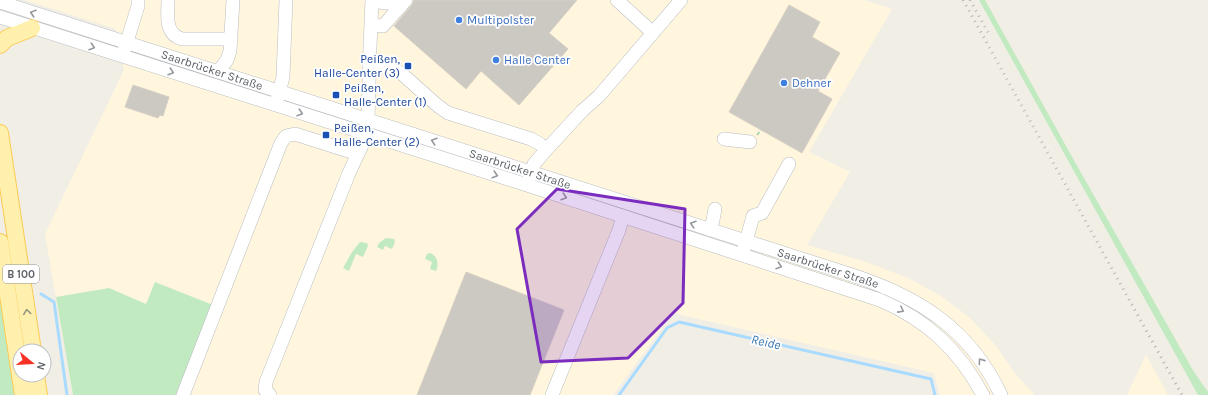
<svg xmlns="http://www.w3.org/2000/svg" width="1208" height="395" font-family="Karla,sans-serif">
<rect width="100%" height="100%" fill="#f1eee6"/>
<path fill="#fff6dd" d="M 25,0 L 864,0 L 892,9 L 809,152 L 850,172 L 807,245 L 866,262 L 908,278 L 941,296 L 970,318 L 996,346 L 1016,375 L 1035,395 L 940,395 L 934,373 L 673,313 L 613,395 L 73,395 L 45,234 L 124,70 L 116,29 Z
M 1146,355 L 1168,395 L 1127,395 Z"/>
<path fill="#c2eac1" d="M 979,0 L 985,0 L 1071,155 L 1194,372 L 1208,392 L 1208,395 L 1198,395 Z
M 386,238 L 394,239 L 395,242 L 392,249 L 385,246 L 383,250 L 377,247 L 379,243 Z
M 360,242 L 367,243 L 368,246 L 363,257 L 356,254 L 349,271 L 343,268 L 352,252 Z
M 430,253 C 438,256 439,264 436,271 L 430,269 L 432,262 L 425,259 L 427,254 Z
M 155,282 L 213,305 L 179,395 L 73,395 L 56,297 L 109,288 L 146,304 Z
M 0,285 L 18,395 L 0,395 Z"/>
<g fill="none" stroke-linecap="round" stroke-linejoin="round">
<path stroke="#a8dbff" stroke-width="3" d="M 41,294 L 54,302 L 67,395
M 619,395 L 667,328 L 679,322 L 931,379 L 935,395"/>
</g>
<path fill="#ccc9c3" stroke="#d7d0c4" d="M 414,0 L 577,0 L 549,33 L 568,49 L 519,105 L 481,71 L 466,89 L 394,26 L 412,5 Z
M 789,5 L 820,22 L 812,37 L 840,53 L 818,91 L 832,99 L 802,153 L 729,112 Z
M 133,85 L 169,97 L 163,116 L 160,115 L 158,118 L 125,107 Z
M 466,272 L 564,310 L 530,395 L 417,395 Z"/>
<g fill="none" stroke-linecap="round" stroke-linejoin="round">
<g stroke="#b9bcc1" stroke-width="14">
<path id="minor" d="M 168,0 C 168,15 164,34 182,39 L 231,39
M 617,0 L 653,33
M 372,1 L 402,5
M 0,2 L 852,275 C 919,297 970,329 1001,395
M 0,17 L 527,185 L 880,300 C 927,320 959,350 983,395
M 371,25 L 383,26 L 406,0
M 124,51 L 138,6 L 138,0
M 369,67 L 384,67 L 401,73 L 438,106 L 448,113 L 531,139 L 540,144 L 546,150 L 534,164 L 529,179
M 218,72 L 227,60 L 230,51 L 233,0
M 277,100 L 283,77 L 286,0
M 724,139 L 750,142
M 546,150 L 582,111 L 599,96 L 681,0
M 710,230 L 713,220 L 715,209
M 744,249 L 753,216 L 762,213 L 789,164
M 183,395 L 281,143 L 286,136 L 295,134 L 358,154
M 270,395 L 265,390 L 266,382 L 349,173 L 363,143 L 368,120 L 370,47 L 372,0
M 552,395 L 619,230 L 623,216"/>
</g>
<g stroke="#fdca53" stroke-width="18">
<path id="major" d="M 0,45 L 7,38 L 32,28
M 0,133 L 33,351
M 0,242 L 23,395
M 36,375 L 39,395"/>
</g>
<path stroke="#99cca7" stroke-width="1.5" stroke-dasharray="4 2" stroke-linecap="butt" d="M 757,135 L 761,130"/>
<use href="#minor" stroke="#fff" stroke-width="13"/>
<use href="#major" stroke="#fff0ad" stroke-width="16"/>
<path stroke="#b5b6b7" stroke-width="3" stroke-dasharray="1 5" stroke-linecap="butt" d="M 963,0 L 1182,395
M 970,0 L 990,36"/>
</g>
<defs><path id="oneway-chevron" d="M-2-3.5L2.5 0L-2 3.5" fill="none" stroke-width="1.6" stroke-linecap="round" stroke-linejoin="round"/></defs>
<g stroke="#96999d">
<use href="#oneway-chevron" transform="translate(33 13) rotate(-162)"/>
<use href="#oneway-chevron" transform="translate(92 47) rotate(18)"/>
<use href="#oneway-chevron" transform="translate(171 72) rotate(18)"/>
<use href="#oneway-chevron" transform="translate(300 113) rotate(18)"/>
<use href="#oneway-chevron" transform="translate(434 141) rotate(-162)"/>
<use href="#oneway-chevron" transform="translate(495 175) rotate(17)"/>
<use href="#oneway-chevron" transform="translate(564 197) rotate(18)"/>
<use href="#oneway-chevron" transform="translate(693 224) rotate(-162)"/>
<use href="#oneway-chevron" transform="translate(779 266) rotate(18)"/>
<use href="#oneway-chevron" transform="translate(901 310) rotate(28)"/>
<use href="#oneway-chevron" transform="translate(981 361) rotate(-125)"/>
</g>
<use stroke="#969480" href="#oneway-chevron" transform="translate(27 312) rotate(-98)"/>
<path fill="#7b2cbf" fill-opacity="0.2" stroke="#7b2cbf" stroke-width="3" stroke-linejoin="round" d="M 557,189 L 685,209 L 683,303 L 628,358 L 541,362 L 517,229 Z"/>
<g fill="#3f7fe0" stroke="#fff" stroke-width="1.5">
<circle cx="459" cy="20" r="4"/>
<circle cx="496" cy="60" r="4"/>
<circle cx="784" cy="83" r="4"/>
</g>
<g fill="#1a4fb4" stroke="#fff" stroke-width="1.5">
<rect x="404" y="62" width="8" height="8" rx="2"/>
<rect x="332" y="91" width="8" height="8" rx="2"/>
<rect x="322" y="131" width="8" height="8" rx="2"/>
</g>
<g text-anchor="middle" dominant-baseline="central" stroke-width="3.5" stroke-linejoin="round" paint-order="stroke">
<rect fill="#fff" stroke="#8e9195" stroke-width="1" x="3" y="265" width="36" height="18" rx="3"/>
<g font-size="11" font-weight="bold" fill="#5d6268">
<text x="21" y="274">B 100</text>
</g>
<g font-size="12" fill="#366cbe" stroke="#fff" text-anchor="start">
<text x="467" y="20">Multipolster</text>
<text x="504" y="60">Halle Center</text>
<text x="792" y="83">Dehner</text>
</g>
<g font-size="12" fill="#164399" stroke="#fff" text-anchor="start">
<text x="400" y="59" text-anchor="end">Peißen,<tspan x="400" dy="14">Halle-Center (3)</tspan></text>
<text x="344" y="88">Peißen,<tspan x="344" dy="14">Halle-Center (1)</tspan></text>
<text x="334" y="128">Peißen,<tspan x="334" dy="14">Halle-Center (2)</tspan></text>
</g>
<g font-size="12" fill="#5d6268" stroke="#fff">
<text transform="translate(212 70) rotate(18)">Saarbrücker Straße</text>
<text transform="translate(520 169) rotate(18)">Saarbrücker Straße</text>
<text transform="translate(828 268) rotate(18)">Saarbrücker Straße</text>
</g>
<g font-size="13" font-style="italic" fill="#3876b2" stroke="#fff">
<text transform="translate(766 342) rotate(13)">Reide</text>
</g>
</g>
<g transform="translate(32 363) rotate(108)"><circle r="19" fill="#ffffff" stroke="#bec0c3"/>
<path d="M0-3L7 15L0 10L-7 15Z" fill="#f83125"/>
<text y="-6" font-size="11" font-weight="bold" text-anchor="middle" fill="#5d6268">N</text>
</g>
</svg>
